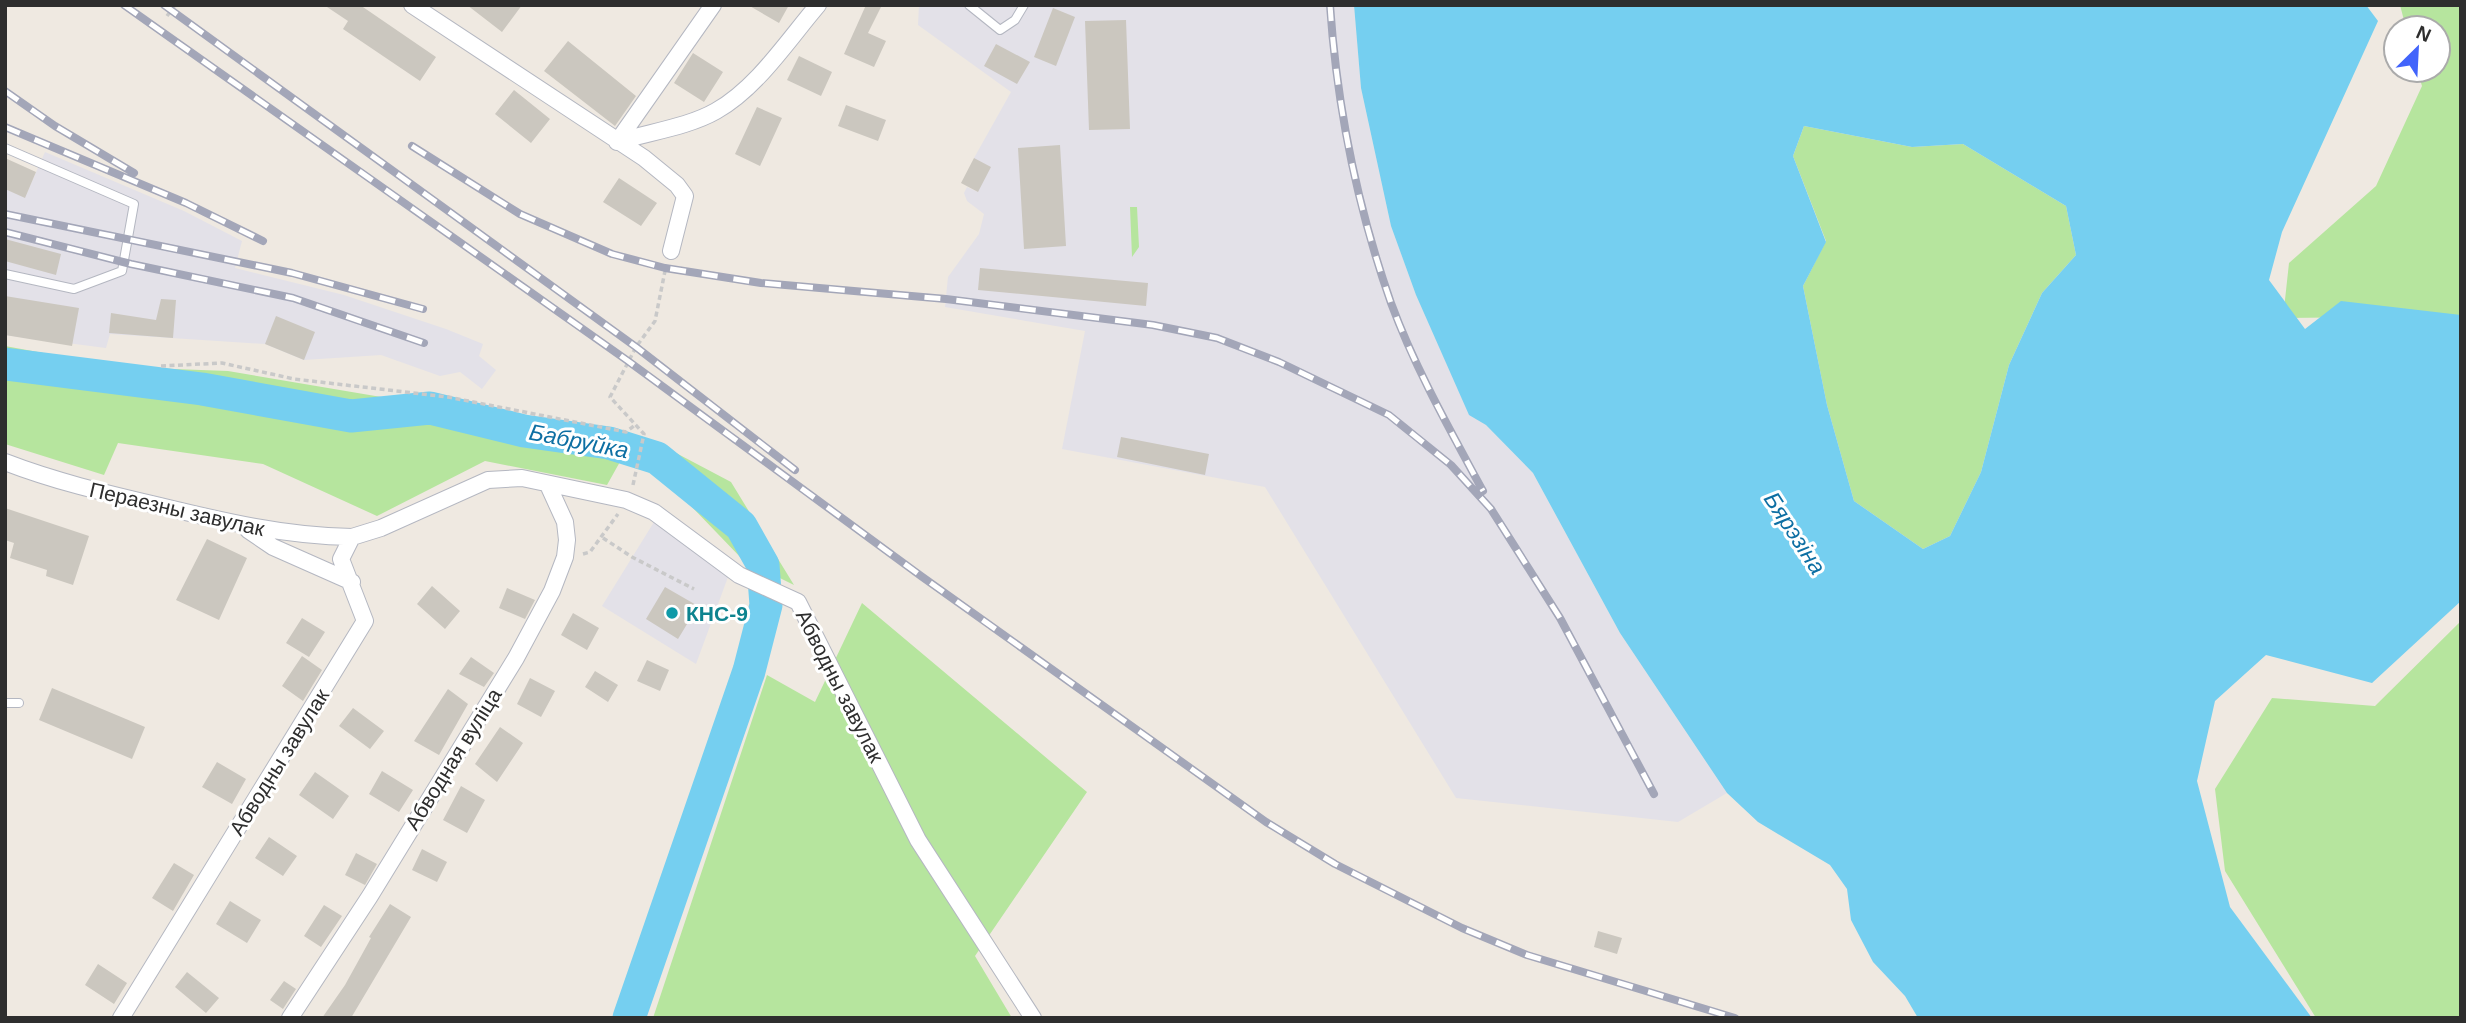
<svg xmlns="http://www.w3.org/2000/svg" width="2466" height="1023" font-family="Arial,sans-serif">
<rect width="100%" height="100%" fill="#efe9e1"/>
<path fill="#e3e1e8" d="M 919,5 L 1354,5 L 1361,88 L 1391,226 L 1416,295 L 1469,414 L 1486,425 L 1533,473 L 1620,633 L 1727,793 L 1678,822 L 1456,798 L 1265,487 L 1062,449 L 1085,331 L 945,307 L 948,277 L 979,234 L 984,214 L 967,201 L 964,193 L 967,187 L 978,192 L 974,158 L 1011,92 L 918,25 Z
M 45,152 L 184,211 L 242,241 L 235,268 L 344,295 L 446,329 L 483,344 L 479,356 L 496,370 L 482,389 L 460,372 L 440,376 L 381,355 L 304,360 L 265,344 L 110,334 L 106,348 L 5,335 L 5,189 L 25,197 Z
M 654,522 L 728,577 L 696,664 L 602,606 Z"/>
<path fill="#b6e59e" d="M 2400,5 L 2461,5 L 2461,316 L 2283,318 L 2289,263 L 2376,186 L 2422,86 L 2417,70 L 2438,70 L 2438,28 L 2406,28 Z
M 1804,126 L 1912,147 L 1963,144 L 2066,206 L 2076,255 L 2042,293 L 2009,365 L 1981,472 L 1950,536 L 1923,549 L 1854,501 L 1827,405 L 1803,286 L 1826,241 L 1793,156 Z
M 1130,207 L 1137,207 L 1139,247 L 1132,257 Z
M 5,346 L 120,367 L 228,371 L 659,444 L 731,482 L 794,585 L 743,560 L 666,480 L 621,460 L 607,485 L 485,461 L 377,516 L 263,464 L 118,443 L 104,475 L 5,444 Z
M 862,603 L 1087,792 L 975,956 L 1012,1018 L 653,1018 L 767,675 L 815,702 Z
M 2461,621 L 2461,1018 L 2316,1018 L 2225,871 L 2215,789 L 2272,698 L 2375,706 Z"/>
<path fill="#75cff0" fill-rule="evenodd" d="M 1354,5 L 2366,5 L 2378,21 L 2282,232 L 2269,280 L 2305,329 L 2341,301 L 2461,315 L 2461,601 L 2372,683 L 2266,655 L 2215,701 L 2197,781 L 2230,907 L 2312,1018 L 1918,1018 L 1905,996 L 1873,962 L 1851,920 L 1847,889 L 1830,865 L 1758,822 L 1727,793 L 1620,633 L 1533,473 L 1486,425 L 1469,415 L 1416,295 L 1391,226 L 1361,88 ZM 1804,126 L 1912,147 L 1963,144 L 2066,206 L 2076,255 L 2042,293 L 2009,365 L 1981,472 L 1950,536 L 1923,549 L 1854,501 L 1827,405 L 1803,286 L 1826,242 L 1793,156 Z"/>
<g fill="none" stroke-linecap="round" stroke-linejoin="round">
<path stroke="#75cff0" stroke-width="33" d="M 5,364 L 202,389 L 351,416 L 430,408 L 524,431 L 609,443 L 657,458 L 741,526 L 763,565 L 766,605 L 749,671 L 629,1018"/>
</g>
<path fill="#cbc7bf" d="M 324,5 L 360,5 L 436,57 L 420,81 L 343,29 L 348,21 Z
M 467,5 L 522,5 L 502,32 Z
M 748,5 L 789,5 L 779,23 Z
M 866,5 L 882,5 L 868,33 L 886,41 L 874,67 L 844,54 Z
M 1053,8 L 1075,17 L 1056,66 L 1034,57 Z
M 1126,20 L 1130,129 L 1089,130 L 1085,21 Z
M 568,41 L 636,96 L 615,126 L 544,71 Z
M 996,44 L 1030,62 L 1017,84 L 984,66 Z
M 693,53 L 723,72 L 704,102 L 674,83 Z
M 799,56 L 832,72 L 821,96 L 787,80 Z
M 514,90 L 550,119 L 531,143 L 495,114 Z
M 846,105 L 886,120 L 878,141 L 838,126 Z
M 757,107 L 782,118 L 760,166 L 735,154 Z
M 1060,145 L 1066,246 L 1024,249 L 1018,148 Z
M 5,158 L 36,172 L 25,198 L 5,189 Z
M 974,158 L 991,167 L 978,192 L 961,183 Z
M 619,178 L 657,203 L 641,226 L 603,202 Z
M 5,239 L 61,254 L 56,275 L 5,261 Z
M 980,268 L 1148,283 L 1146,306 L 978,290 Z
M 5,296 L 79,308 L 72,346 L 5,335 Z
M 161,299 L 176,300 L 173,338 L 109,333 L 111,313 L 156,320 Z
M 276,316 L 315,332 L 304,360 L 265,344 Z
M 1121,437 L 1209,454 L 1205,475 L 1117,457 Z
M 5,508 L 89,536 L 73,585 L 46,576 L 47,570 L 10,558 L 14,543 L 5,540 Z
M 207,539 L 247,558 L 219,620 L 176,600 Z
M 432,586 L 460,611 L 445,629 L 417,604 Z
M 665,587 L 698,606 L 678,639 L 646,619 Z
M 507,588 L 535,600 L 525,619 L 499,608 Z
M 573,613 L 599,628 L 587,650 L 561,635 Z
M 302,618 L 325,632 L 309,657 L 286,643 Z
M 302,656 L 322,670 L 303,701 L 282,686 Z
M 471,657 L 494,673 L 484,687 L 459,674 Z
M 647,660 L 669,670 L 660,691 L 637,681 Z
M 595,671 L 618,685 L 608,702 L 585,687 Z
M 530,678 L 555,691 L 541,717 L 517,704 Z
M 52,688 L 145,727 L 132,759 L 39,720 Z
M 448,689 L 468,704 L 439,755 L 414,741 Z
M 353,708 L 384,731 L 370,749 L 339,726 Z
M 500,727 L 523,743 L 497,782 L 475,764 Z
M 217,762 L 246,779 L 232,804 L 202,787 Z
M 382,771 L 413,790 L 399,812 L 369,794 Z
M 315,772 L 349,796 L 333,819 L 299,795 Z
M 461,786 L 485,800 L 467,833 L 443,820 Z
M 269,837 L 297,856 L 283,876 L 255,858 Z
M 422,849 L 447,862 L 437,882 L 412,870 Z
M 356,853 L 377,864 L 365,885 L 345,875 Z
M 174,863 L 194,875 L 173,911 L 152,898 Z
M 230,901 L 261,920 L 247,943 L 216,924 Z
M 390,904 L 411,917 L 351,1018 L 322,1018 L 345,985 L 371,938 L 369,937 Z
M 324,905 L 342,916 L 321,947 L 304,936 Z
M 1598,931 L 1622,938 L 1617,954 L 1594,947 Z
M 98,964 L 127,983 L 114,1004 L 85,985 Z
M 187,972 L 219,998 L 206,1013 L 175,987 Z
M 284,981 L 296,989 L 283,1009 L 270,1000 Z"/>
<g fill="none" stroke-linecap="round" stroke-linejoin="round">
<g stroke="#b4b7c1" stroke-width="10">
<path id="service" d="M 969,5 L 1000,30 L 1015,20 L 1024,5
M 5,148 L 134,204 L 122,271 L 74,289 L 5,274
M 5,703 L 19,703"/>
</g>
<g stroke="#b4b7c1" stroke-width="18">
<path id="minor" d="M 412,5 L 644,158 L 677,185 L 685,196 L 671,251
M 617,142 C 649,132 688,127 716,111 C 757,88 788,40 818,5
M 617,142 L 713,5
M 5,462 C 54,481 105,493 156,505 C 222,521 284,536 352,537
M 248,530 L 273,547 L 352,582
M 121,1018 L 365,621 L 341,559 L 352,537 L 381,528 L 488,480 L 522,478 L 626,500 L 654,512 L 739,575 L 798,602 L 918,840 L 1033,1018
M 290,1018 L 370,896 L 516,658 L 552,591 L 565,557 L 567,540 L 565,522 L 549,487"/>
</g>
<path stroke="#c9c9c9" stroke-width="3.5" stroke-dasharray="5 3.5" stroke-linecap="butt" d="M 167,16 L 175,5
M 161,366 L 222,363 L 294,379 L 448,397 L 626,432 L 635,425
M 633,485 L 644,434 L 610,397 L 636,347 L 655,321 L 666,266
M 603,538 L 632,557 L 694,589
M 583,554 L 590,552 L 618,514"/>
<use href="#service" stroke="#fff" stroke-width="8"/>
<use href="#minor" stroke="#fff" stroke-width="16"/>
<g stroke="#a3a6b8" stroke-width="8">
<path id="rail" d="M 124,5 L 628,361 L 921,576 L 1266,822 L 1335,864 L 1462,928 L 1527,955 L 1735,1018
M 164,5 L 636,347 L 795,470
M 1330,5 C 1337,108 1357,206 1391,303 C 1415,368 1450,430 1483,491
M 5,91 L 55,126 L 134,173
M 5,127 L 186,203 L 263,241
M 412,146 L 520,214 L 612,254 L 665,268 L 761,283 L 946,299 L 1153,325 L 1217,338 L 1279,362 L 1389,415 L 1451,465 L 1491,509 L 1560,618 L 1654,794
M 5,214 L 292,273 L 423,309
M 5,232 L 131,264 L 293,298 L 424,343"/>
</g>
<use href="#rail" stroke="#fff" stroke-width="5" stroke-dasharray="16" stroke-linecap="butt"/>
</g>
<circle fill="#0f9aa8" stroke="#fff" stroke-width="2.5" cx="672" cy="613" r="7"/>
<g text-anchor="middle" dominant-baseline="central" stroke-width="6" stroke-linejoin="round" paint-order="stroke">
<g font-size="21" fill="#2e2e2e" stroke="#fff">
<text transform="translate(177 509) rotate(13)">Пераезны завулак</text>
<text transform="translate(840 686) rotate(63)">Абводны завулак</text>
<text transform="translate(453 759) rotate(-58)">Абводная вуліца</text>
<text transform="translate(279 762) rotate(-58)">Абводны завулак</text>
</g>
<g font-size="21" font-weight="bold" fill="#0d838f" stroke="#fff" text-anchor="start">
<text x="686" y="613">КНС-9</text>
</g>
<g font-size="23" font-style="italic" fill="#0d6fa3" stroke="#fff">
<text transform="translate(579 441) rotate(11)">Бабруйка</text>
<text transform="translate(1795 533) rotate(57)">Бярэзіна</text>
</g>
</g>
<rect width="2466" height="1023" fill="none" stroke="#2e2e2e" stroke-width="14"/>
<g transform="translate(2417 49) rotate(24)"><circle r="33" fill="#ffffff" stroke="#ababab" stroke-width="2"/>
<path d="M0-5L12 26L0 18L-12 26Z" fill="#4264fb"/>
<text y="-10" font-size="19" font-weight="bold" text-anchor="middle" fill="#2e2e2e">N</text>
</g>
</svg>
